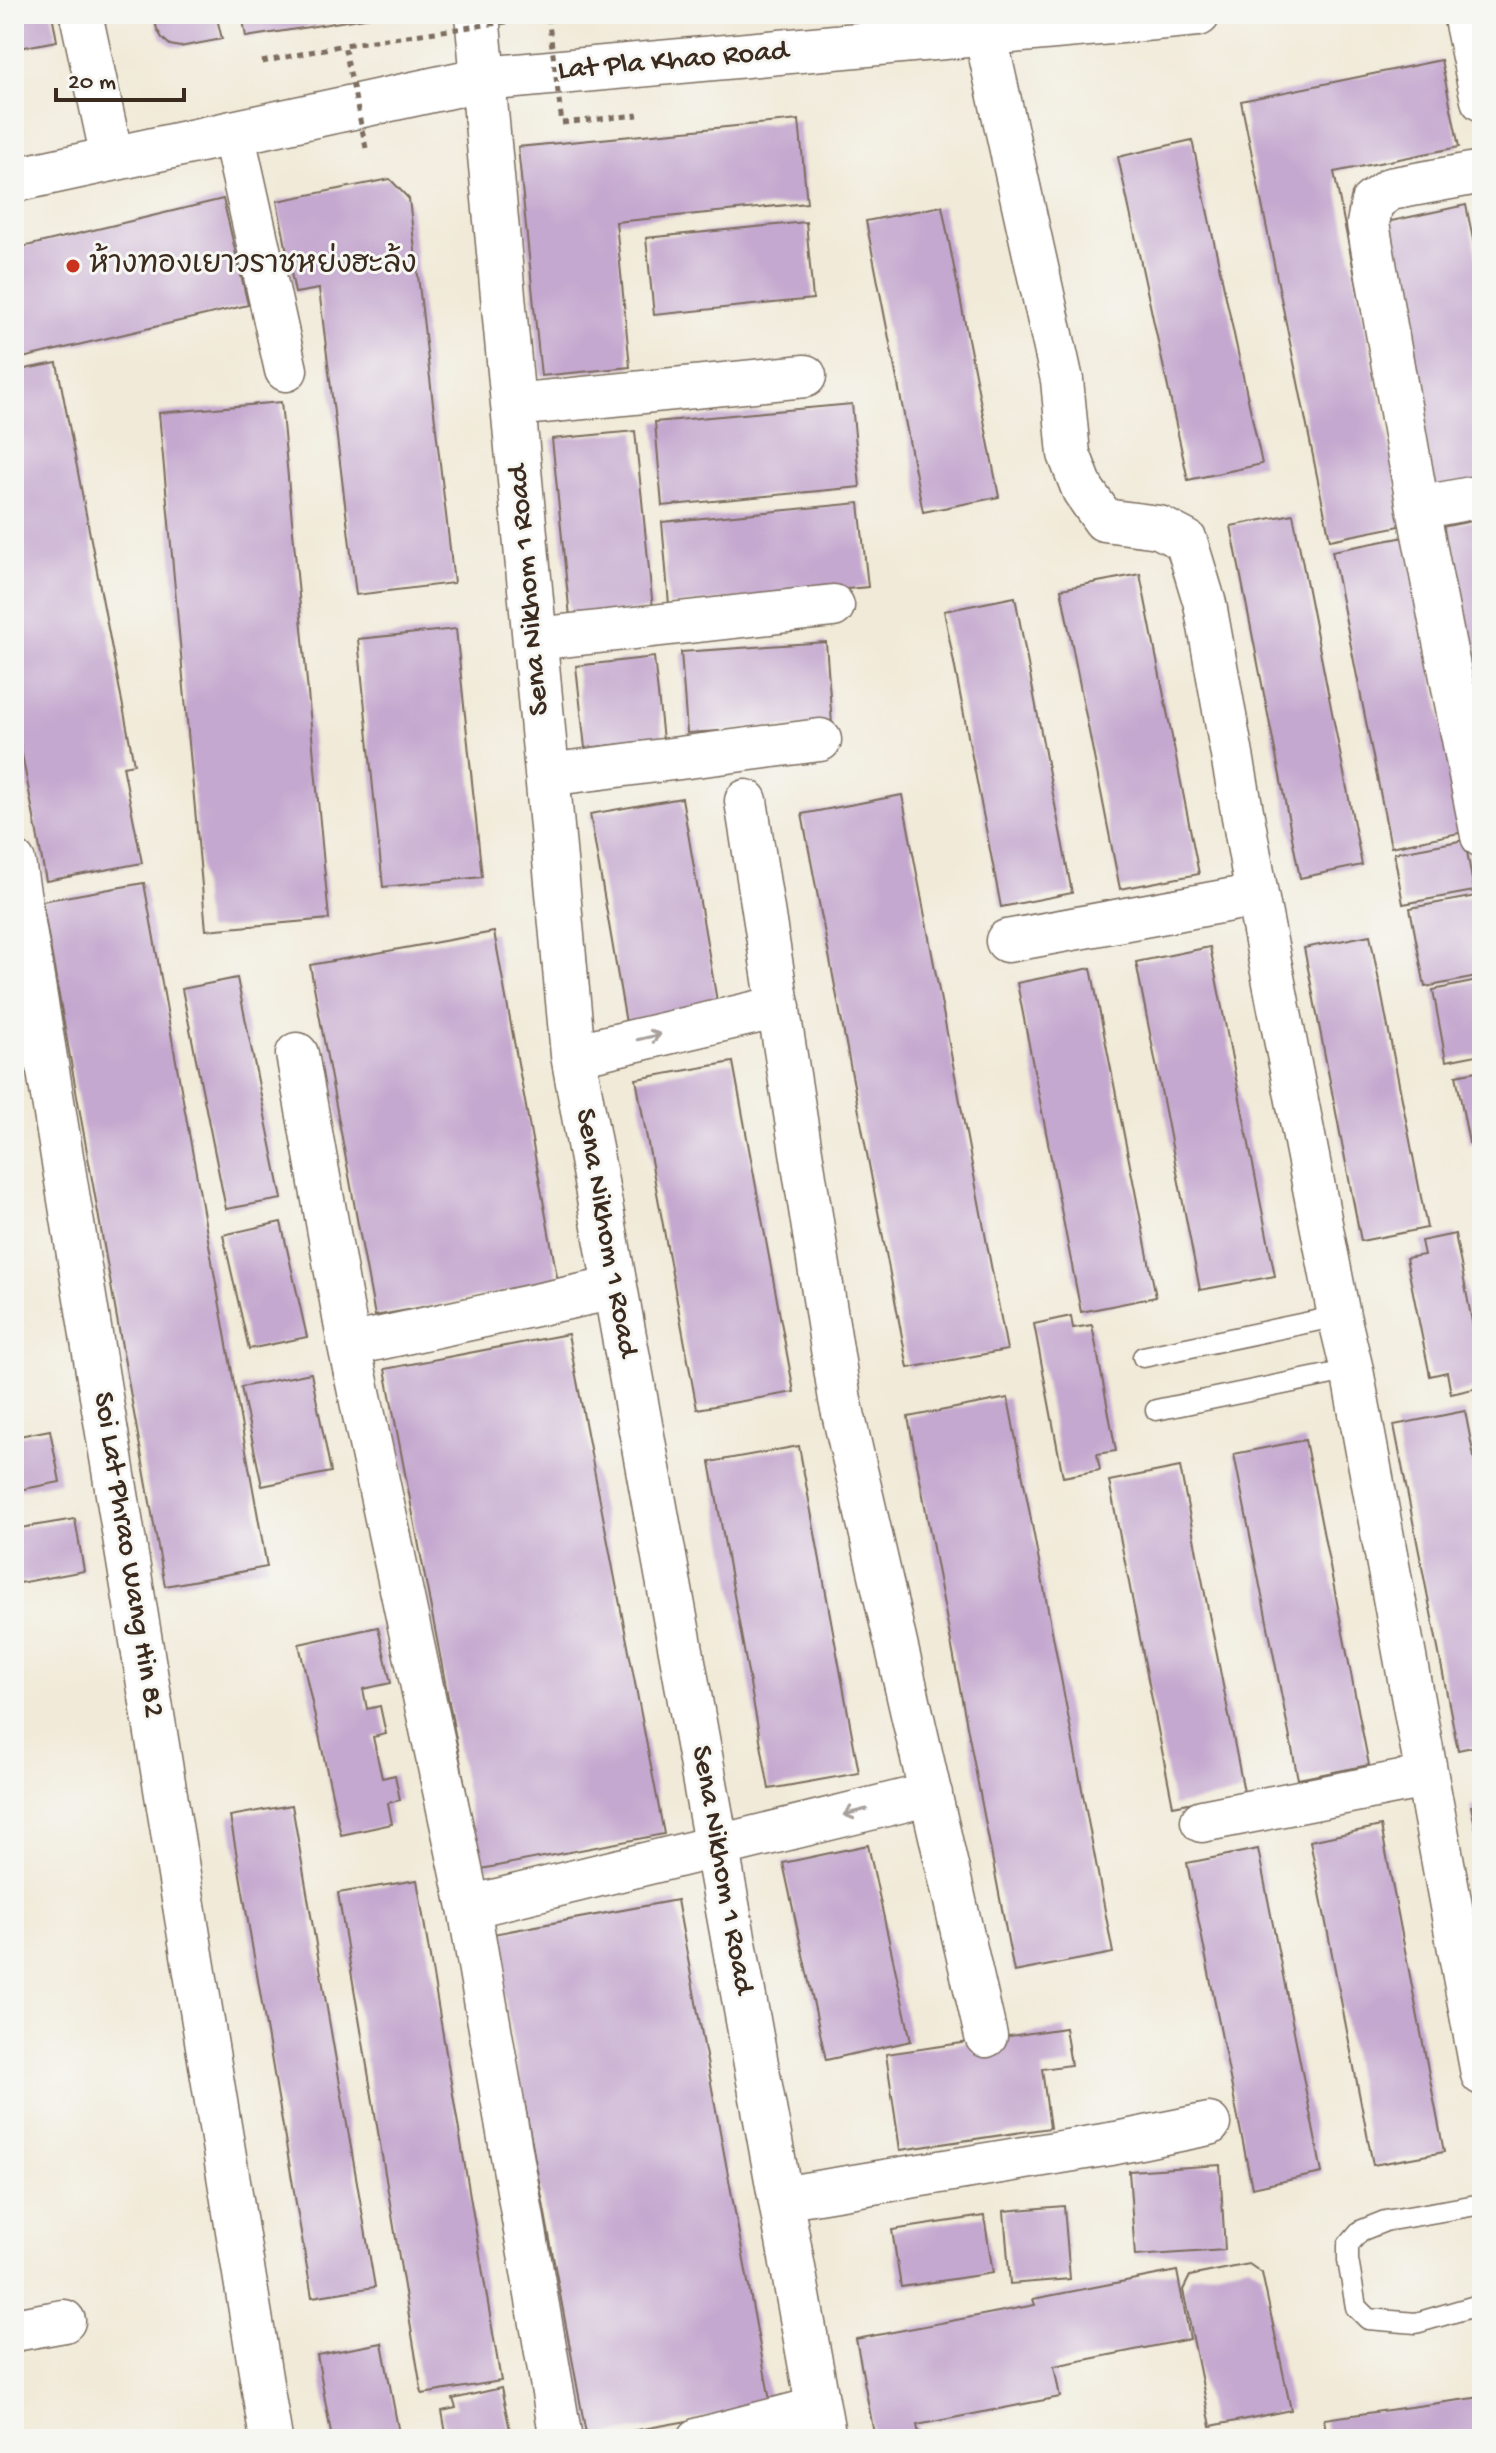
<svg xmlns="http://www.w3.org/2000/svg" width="1496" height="2453" font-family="'Gochi Hand','Playpen Sans Thai',sans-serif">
<rect width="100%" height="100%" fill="#f6f6f2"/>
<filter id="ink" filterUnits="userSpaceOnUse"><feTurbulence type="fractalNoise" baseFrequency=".0125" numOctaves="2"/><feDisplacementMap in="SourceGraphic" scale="16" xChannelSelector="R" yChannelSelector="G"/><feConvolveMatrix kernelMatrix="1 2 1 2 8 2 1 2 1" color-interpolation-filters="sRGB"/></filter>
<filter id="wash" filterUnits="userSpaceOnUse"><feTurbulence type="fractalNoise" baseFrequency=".006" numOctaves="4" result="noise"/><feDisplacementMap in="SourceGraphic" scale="32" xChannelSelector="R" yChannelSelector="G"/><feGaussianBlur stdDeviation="1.8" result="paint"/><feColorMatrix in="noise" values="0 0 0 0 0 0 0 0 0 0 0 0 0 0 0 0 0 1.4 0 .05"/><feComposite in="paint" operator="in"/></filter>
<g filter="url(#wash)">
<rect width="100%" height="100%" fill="#f1ead8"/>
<g id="blocks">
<path fill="#c5a8cf" d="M 14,14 L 52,14 L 57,41 L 14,49 Z
M 153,14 L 216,14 L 222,39 L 180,47 L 170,45 L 162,38 L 157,29 Z
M 242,14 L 378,14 L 378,16 L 246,37 Z
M 1441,60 L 1459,147 L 1334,172 L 1405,525 L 1330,540 L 1241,101 Z
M 799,120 L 807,203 L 616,222 L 630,367 L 541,376 L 518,147 Z
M 1192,140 L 1262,464 L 1188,480 L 1118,157 Z
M 390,179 L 409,199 L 454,583 L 356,595 L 319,289 L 295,293 L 277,201 Z
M 223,199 L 248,305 L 14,360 L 14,249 Z
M 1466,205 L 1482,283 L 1482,483 L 1436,492 L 1382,223 Z
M 942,206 L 999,497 L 923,512 L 866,221 Z
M 806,222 L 813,299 L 654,315 L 646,238 Z
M 57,363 L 134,764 L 123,766 L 142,863 L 46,881 L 14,712 L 14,371 Z
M 281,402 L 329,919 L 206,930 L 159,413 Z
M 852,404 L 860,487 L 662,506 L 655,422 Z
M 635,431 L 653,609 L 570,617 L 552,439 Z
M 859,503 L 868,587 L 669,605 L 662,522 Z
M 1293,514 L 1362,865 L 1300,878 L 1231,526 Z
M 1482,519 L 1482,769 L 1432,529 Z
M 1405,537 L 1464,832 L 1391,847 L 1332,551 Z
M 1140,574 L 1199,874 L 1120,889 L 1061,589 Z
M 1015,597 L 1072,893 L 1001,907 L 944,611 Z
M 456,629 L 482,877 L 383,887 L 358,639 Z
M 826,642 L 832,724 L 687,733 L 681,652 Z
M 654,657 L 663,740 L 585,748 L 576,666 Z
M 902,795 L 1007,1350 L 908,1368 L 802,814 Z
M 682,798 L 718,1007 L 626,1023 L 590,814 Z
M 1465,840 L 1474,891 L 1403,904 L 1394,853 Z
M 144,883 L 267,1567 L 165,1586 L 42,901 Z
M 1482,895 L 1482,976 L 1425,987 L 1410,908 Z
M 494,932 L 558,1282 L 375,1316 L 310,965 Z
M 1370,935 L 1427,1228 L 1361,1241 L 1304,948 Z
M 1210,947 L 1275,1276 L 1200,1290 L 1136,962 Z
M 1091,968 L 1156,1297 L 1081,1312 L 1017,983 Z
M 237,978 L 282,1199 L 226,1209 L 182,989 Z
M 1482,980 L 1482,1054 L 1446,1061 L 1433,990 Z
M 733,1062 L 794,1392 L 697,1409 L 636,1079 Z
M 1482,1070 L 1482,1141 L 1469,1143 L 1456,1075 Z
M 281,1222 L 307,1337 L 249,1349 L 223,1235 Z
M 1455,1234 L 1482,1373 L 1482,1387 L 1451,1394 L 1447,1372 L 1430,1376 L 1406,1258 L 1424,1255 L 1421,1241 Z
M 1071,1316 L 1073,1328 L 1092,1325 L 1116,1451 L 1097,1454 L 1100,1470 L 1063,1477 L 1034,1324 Z
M 568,1334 L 664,1834 L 481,1869 L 385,1369 Z
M 311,1373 L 331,1472 L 262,1486 L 241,1387 Z
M 1008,1398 L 1113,1953 L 1014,1972 L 908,1417 Z
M 1465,1411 L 1482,1498 L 1482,1745 L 1458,1750 L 1394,1425 Z
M 50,1430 L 60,1482 L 14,1491 L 14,1437 Z
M 1305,1440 L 1369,1765 L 1298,1779 L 1234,1454 Z
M 799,1446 L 859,1773 L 769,1789 L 710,1462 Z
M 1180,1467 L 1244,1792 L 1173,1806 L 1109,1481 Z
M 75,1519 L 84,1571 L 14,1584 L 14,1529 Z
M 378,1627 L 391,1683 L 363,1689 L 367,1709 L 380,1706 L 386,1734 L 373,1737 L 382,1778 L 395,1775 L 400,1800 L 388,1803 L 392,1824 L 341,1835 L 299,1644 Z
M 1482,1804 L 1482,1853 L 1481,1854 L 1471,1806 Z
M 292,1805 L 375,2287 L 312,2297 L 230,1816 Z
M 1381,1826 L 1444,2152 L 1373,2165 L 1310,1841 Z
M 868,1845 L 911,2041 L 826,2060 L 783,1863 Z
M 1258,1849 L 1322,2173 L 1252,2188 L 1187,1863 Z
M 417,1880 L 501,2381 L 422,2394 L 338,1893 Z
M 677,1900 L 771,2406 L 587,2439 L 493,1934 Z
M 1065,2028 L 1071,2065 L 1042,2069 L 1050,2128 L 900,2150 L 886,2054 Z
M 1220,2165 L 1225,2250 L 1135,2256 L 1129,2171 Z
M 1064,2206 L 1070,2279 L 1010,2284 L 1004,2211 Z
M 984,2216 L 993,2273 L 901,2287 L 892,2230 Z
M 1249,2264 L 1262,2273 L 1291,2410 L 1211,2426 L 1183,2290 L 1190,2276 Z
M 1177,2271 L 1190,2339 L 1054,2366 L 1060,2397 L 917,2425 L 920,2439 L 875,2439 L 856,2339 L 1035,2305 L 1033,2299 Z
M 382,2343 L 400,2439 L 332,2439 L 317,2355 Z
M 501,2388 L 512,2439 L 447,2439 L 442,2411 L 456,2408 L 453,2399 Z
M 1482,2397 L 1482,2439 L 1327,2439 L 1324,2419 Z"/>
</g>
</g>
<g filter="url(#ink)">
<use href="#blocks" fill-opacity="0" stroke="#7b6d5f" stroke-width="2"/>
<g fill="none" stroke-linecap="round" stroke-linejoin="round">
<g stroke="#7b6d5f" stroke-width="23">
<path id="service" d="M 1143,1357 L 1339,1316
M 1156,1410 L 1352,1370
M 1482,2204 L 1385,2221 L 1360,2231 L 1348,2245 L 1348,2260 L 1356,2307 L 1368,2319 L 1416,2323 L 1482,2304"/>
</g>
<g stroke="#7b6d5f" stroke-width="45">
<path id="minor" d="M 81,14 L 112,158
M 1464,14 L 1482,100
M 985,33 L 1062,380 L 1069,454 L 1083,490 L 1104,520 L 1159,527 L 1186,541 L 1205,604 L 1257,895 L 1339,1316 L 1352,1370 L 1482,2074
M 233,132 L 286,370
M 1482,172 L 1390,189 L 1372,202 L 1368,224 L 1418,508 L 1482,496
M 513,405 L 805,376
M 1418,508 L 1482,836
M 535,639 L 833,606
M 547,775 L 820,740
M 746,801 L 840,1400 L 986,2036
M 14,862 L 271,2439
M 1007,941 L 1257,895
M 297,1054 L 349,1345 L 469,1907 L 561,2439
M 573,1055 L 779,1007
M 349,1345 L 615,1288
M 1202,1821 L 1426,1777
M 469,1907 L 931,1794
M 781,2198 L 1116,2143 L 1209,2124
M 14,2330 L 64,2321
M 699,2439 L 818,2408"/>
</g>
<g stroke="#7b6d5f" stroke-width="47">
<path id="tertiary" d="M 477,14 L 573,1055 L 824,2439"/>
</g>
<g stroke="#7b6d5f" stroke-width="47">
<path id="secondary" d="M 14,180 L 483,79 L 1198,14"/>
</g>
<path stroke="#7b6d5f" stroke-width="5" stroke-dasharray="6 6" stroke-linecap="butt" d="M 548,16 L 569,14
M 262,62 L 344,45
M 562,123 L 638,115"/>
<use href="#service" stroke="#fff" stroke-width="20"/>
<use href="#minor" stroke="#fff" stroke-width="42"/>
<use href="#tertiary" stroke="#fff" stroke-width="44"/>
<use href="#secondary" stroke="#fff" stroke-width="44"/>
<path stroke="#7b6d5f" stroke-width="5" stroke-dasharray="6 6" stroke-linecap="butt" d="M 366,148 L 344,45 L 548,16 L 562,123"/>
</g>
<defs><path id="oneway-shaft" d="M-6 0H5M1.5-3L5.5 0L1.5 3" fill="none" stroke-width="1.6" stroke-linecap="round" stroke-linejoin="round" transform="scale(2)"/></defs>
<g stroke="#a79f9a">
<use href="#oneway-shaft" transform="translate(649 1037) rotate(-13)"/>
<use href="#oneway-shaft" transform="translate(855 1812) rotate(166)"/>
</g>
</g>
<circle fill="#c8321e" stroke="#f6f6f2" stroke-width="3" cx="73" cy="266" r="8"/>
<g text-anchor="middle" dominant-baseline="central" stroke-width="6" stroke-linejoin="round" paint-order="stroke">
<g font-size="30" fill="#3b2a1e" stroke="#f6f6f2">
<text transform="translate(673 62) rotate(-5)">Lat Pla Khao Road</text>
<text transform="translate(530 590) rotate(-95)">Sena Nikhom 1 Road</text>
<text transform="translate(605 1233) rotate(80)">Sena Nikhom 1 Road</text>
<text transform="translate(127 1555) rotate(81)">Soi Lat Phrao Wang Hin 82</text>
<text transform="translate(721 1870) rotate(80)">Sena Nikhom 1 Road</text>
</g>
<g font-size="30" fill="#3b2a1e" stroke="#f6f6f2" text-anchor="start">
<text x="89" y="266">ห้างทองเยาวราชหย่งฮะล้ง</text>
</g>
</g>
<rect width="1496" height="2453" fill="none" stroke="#f6f6f2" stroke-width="48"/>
<path d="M56 88v12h128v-12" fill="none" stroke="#3b2a1e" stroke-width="4"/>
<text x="68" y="88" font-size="24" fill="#3b2a1e" stroke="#f6f6f2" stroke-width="6" paint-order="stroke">20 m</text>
</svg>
